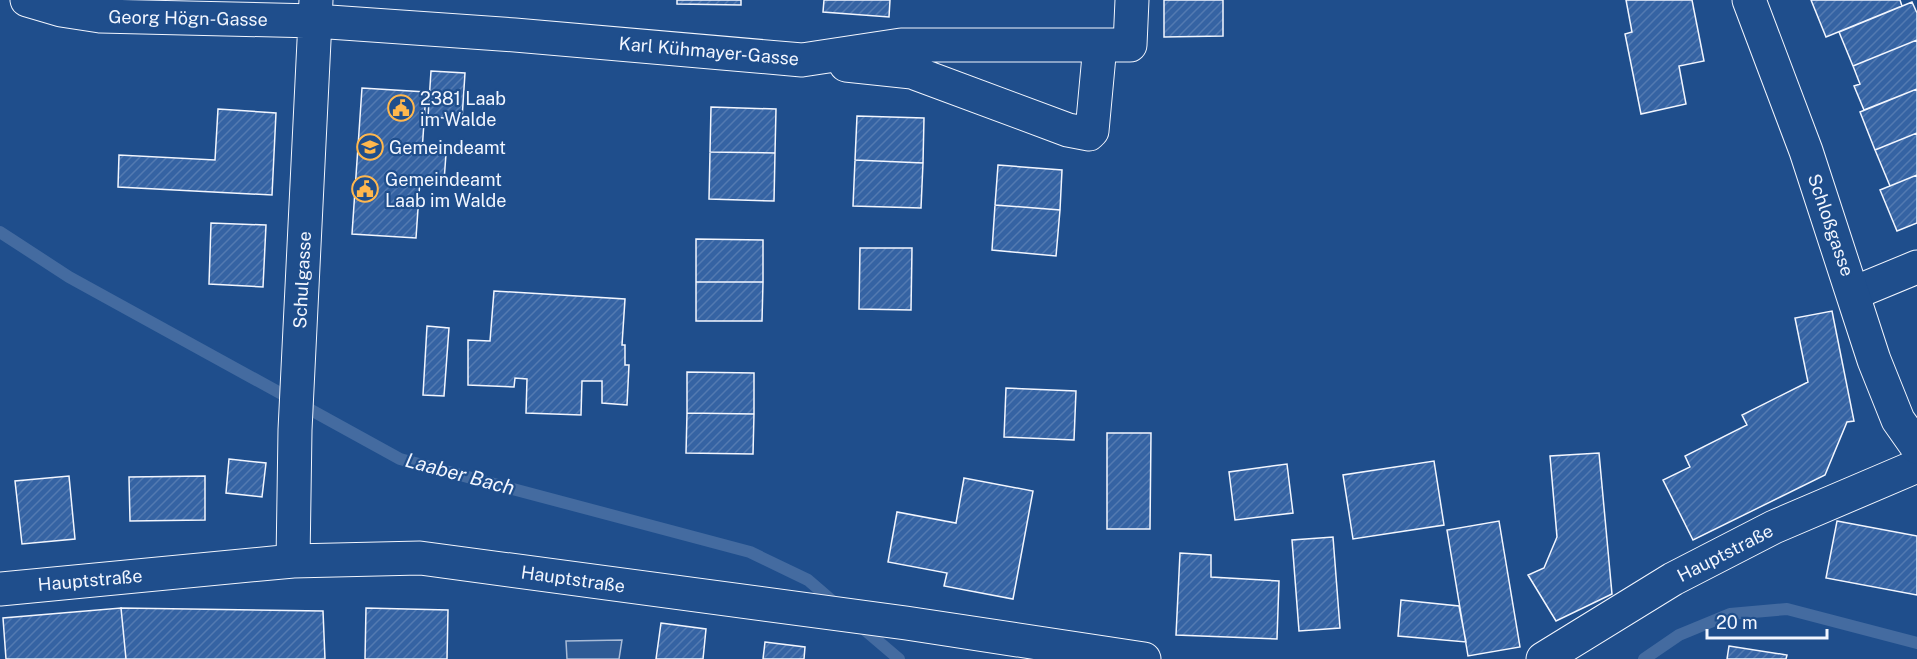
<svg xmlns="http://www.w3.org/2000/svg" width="1917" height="659" font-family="'Public Sans',sans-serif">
<defs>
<pattern id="building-hatch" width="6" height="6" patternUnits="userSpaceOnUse" patternTransform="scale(1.5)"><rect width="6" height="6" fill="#3563a3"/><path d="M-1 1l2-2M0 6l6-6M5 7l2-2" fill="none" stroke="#537ab1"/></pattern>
</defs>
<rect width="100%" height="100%" fill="#1f4e8c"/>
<path fill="#305b95" stroke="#a8bbd7" stroke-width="1.5" d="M 622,640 L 619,659 L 567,659 L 566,641 Z"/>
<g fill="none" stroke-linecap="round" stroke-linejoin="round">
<path stroke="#446ba0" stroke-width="12" d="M 0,232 L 69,277 L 400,459 L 750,552 L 808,580 L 837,605
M 859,625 L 899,659
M 1644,659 L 1679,635 L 1730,614 L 1787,609 L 1917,643"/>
</g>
<path fill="url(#building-hatch)" stroke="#f2f6ff" stroke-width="1.5" d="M 677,0 L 741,0 L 741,5 L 677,4 Z
M 824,0 L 890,0 L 889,17 L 823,12 Z
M 1164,0 L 1223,0 L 1223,36 L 1164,37 Z
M 1626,0 L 1692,0 L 1704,61 L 1679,66 L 1686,104 L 1641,114 L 1625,34 L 1632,32 Z
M 1811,0 L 1900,0 L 1902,6 L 1826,37 Z
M 1912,2 L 1917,13 L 1917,40 L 1853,66 L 1839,32 Z
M 1917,40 L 1917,89 L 1864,110 L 1854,86 L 1860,84 L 1853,66 Z
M 431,71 L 465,73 L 462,119 L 428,117 Z
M 362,88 L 426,92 L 422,152 L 446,154 L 444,181 L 420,180 L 416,238 L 352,234 Z
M 1917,89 L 1917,133 L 1875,150 L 1860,112 Z
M 711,107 L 776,109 L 775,153 L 710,152 Z
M 218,109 L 276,113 L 272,195 L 118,187 L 119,155 L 215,160 Z
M 857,116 L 924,118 L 923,163 L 855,160 Z
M 1917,133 L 1917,175 L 1890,186 L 1875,150 Z
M 710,152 L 775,153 L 774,201 L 709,199 Z
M 855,160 L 923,163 L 921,208 L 853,206 Z
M 998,165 L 1062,170 L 1060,210 L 995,205 Z
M 1917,175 L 1917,223 L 1897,231 L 1880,190 Z
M 995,205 L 1060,210 L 1056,256 L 992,250 Z
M 211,223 L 266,225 L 263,287 L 209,284 Z
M 696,239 L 763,240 L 763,282 L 696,282 Z
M 860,248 L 912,248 L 911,310 L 859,309 Z
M 696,282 L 763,282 L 762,321 L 696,321 Z
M 494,291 L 625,299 L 622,345 L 625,345 L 625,365 L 629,365 L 627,405 L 602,403 L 602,381 L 582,381 L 581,415 L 526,413 L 527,379 L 515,378 L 514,387 L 468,385 L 468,340 L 490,341 Z
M 1832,311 L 1854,421 L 1847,422 L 1825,475 L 1693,540 L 1663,480 L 1690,467 L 1685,456 L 1747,425 L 1742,415 L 1808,382 L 1795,318 Z
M 427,326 L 449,328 L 444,396 L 423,395 Z
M 687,372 L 754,373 L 754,414 L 687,413 Z
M 1006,388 L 1076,391 L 1074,440 L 1004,437 Z
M 687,413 L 754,414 L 753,454 L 686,453 Z
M 1107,433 L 1151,433 L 1150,529 L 1107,529 Z
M 1599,453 L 1612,594 L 1556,621 L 1528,575 L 1544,568 L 1557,537 L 1550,456 Z
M 229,459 L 266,463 L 262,497 L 226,493 Z
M 1434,461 L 1444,525 L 1353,539 L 1343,475 Z
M 1287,464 L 1293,513 L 1235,520 L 1229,472 Z
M 69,476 L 75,539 L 22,544 L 15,481 Z
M 205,476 L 205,520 L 130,521 L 129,477 Z
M 964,478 L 1033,491 L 1013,599 L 944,586 L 947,573 L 888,562 L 897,512 L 956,523 Z
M 1499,521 L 1520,647 L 1468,656 L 1447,530 Z
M 1837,521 L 1917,536 L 1917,595 L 1826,578 Z
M 1333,537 L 1340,628 L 1299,631 L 1292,540 Z
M 1180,553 L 1211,555 L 1211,577 L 1279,581 L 1277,639 L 1176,635 Z
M 1401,600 L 1459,606 L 1466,642 L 1398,636 Z
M 121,608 L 126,659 L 6,659 L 3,618 Z
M 121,608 L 323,611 L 325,659 L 126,659 Z
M 366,608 L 448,610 L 447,659 L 365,659 Z
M 661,623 L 706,629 L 703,659 L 656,659 Z
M 765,642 L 805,647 L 804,659 L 763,659 Z
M 1729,646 L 1787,655 L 1786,659 L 1727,659 Z"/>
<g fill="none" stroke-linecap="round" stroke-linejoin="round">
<g stroke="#f2f6ff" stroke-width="35">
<path id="street" d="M 27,0 L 61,10 L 100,16 L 315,21 L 515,35 L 802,60 L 901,45 L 1130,45 L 1132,0
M 846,65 L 912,72 L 1068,130 L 1089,134 L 1092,131 L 1100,45
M 1854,293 L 1917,267
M 293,561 L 295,430 L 316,0
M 0,589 L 293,561 L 420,558 L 906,623 L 1144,659
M 1543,659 L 1673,579 L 1774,527 L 1917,466"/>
</g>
<g stroke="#f2f6ff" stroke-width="35">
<path id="secondary" d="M 1749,0 L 1806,151 L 1874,360 L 1898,420 L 1917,447"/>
</g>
<use href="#street" stroke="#1f4e8c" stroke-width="33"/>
<use href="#secondary" stroke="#1f4e8c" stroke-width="33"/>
</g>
<defs>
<g id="civic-ring" transform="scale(1.35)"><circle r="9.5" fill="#1f4e8c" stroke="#ffb74d" stroke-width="1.5"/><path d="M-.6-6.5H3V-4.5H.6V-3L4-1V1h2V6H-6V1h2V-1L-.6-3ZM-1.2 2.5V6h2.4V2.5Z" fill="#ffb74d"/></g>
<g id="school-ring" transform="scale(1.35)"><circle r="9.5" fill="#1f4e8c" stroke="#ffb74d" stroke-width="1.5"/><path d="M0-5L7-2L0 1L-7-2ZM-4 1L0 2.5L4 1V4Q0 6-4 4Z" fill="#ffb74d"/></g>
</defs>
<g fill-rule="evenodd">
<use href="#civic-ring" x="401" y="108"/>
<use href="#school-ring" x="370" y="147"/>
<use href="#civic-ring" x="365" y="189"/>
</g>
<g text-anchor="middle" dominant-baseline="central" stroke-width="4.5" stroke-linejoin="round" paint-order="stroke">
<g font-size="18" fill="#f2f6ff" stroke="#1f4e8c">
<text transform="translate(188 18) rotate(1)">Georg Högn-Gasse</text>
<text transform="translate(709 51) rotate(5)">Karl Kühmayer-Gasse</text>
<text transform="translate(1831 225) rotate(71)">Schloßgasse</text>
<text transform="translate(302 280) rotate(-87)">Schulgasse</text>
<text transform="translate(1725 553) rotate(-27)">Hauptstraße</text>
<text transform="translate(573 579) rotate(8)">Hauptstraße</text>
<text transform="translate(90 580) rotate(-5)">Hauptstraße</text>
</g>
<g font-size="18" fill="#f2f6ff" stroke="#1f4e8c" text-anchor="start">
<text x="420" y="98">2381 Laab<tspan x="420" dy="21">im Walde</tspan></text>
<text x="389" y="147">Gemeindeamt</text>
<text x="385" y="179">Gemeindeamt<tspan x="385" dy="21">Laab im Walde</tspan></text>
</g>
<g font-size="20" font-style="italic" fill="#f2f6ff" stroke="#1f4e8c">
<text transform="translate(460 474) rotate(15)">Laaber Bach</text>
</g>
</g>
<path d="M1707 629v9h120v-9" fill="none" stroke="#f2f6ff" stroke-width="3"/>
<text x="1716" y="629" font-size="18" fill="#f2f6ff" stroke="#1f4e8c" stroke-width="4.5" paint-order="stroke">20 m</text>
</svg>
